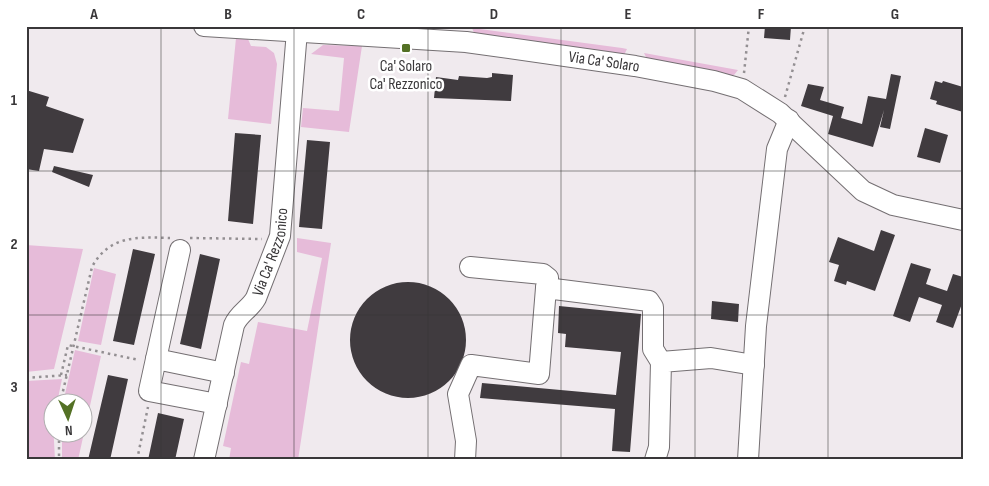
<svg xmlns="http://www.w3.org/2000/svg" width="989" height="486" font-family="'Sofia Sans Condensed',sans-serif">
<rect width="100%" height="100%" fill="#f0eaee"/>
<path fill="#e6bbd9" d="M 472,28 L 622,48 L 627,49 L 623,57 L 475,35 Z
M 236,38 L 248,39 L 251,46 L 266,47 L 274,53 L 277,64 L 271,124 L 228,119 Z
M 323,45 L 362,46 L 349,132 L 301,127 L 303,108 L 339,111 L 344,58 L 311,54 Z
M 644,53 L 738,70 L 734,75 L 728,75 L 648,61 Z
M 297,238 L 331,243 L 298,460 L 229,460 L 231,448 L 223,446 L 241,362 L 249,364 L 258,322 L 307,331 L 322,258 L 297,252 Z
M 26,245 L 83,249 L 54,369 L 26,372 Z
M 94,268 L 116,274 L 101,345 L 78,341 Z
M 75,350 L 101,356 L 78,460 L 62,460 L 62,434 L 82,434 L 82,404 L 63,403 Z
M 62,379 L 57,403 L 52,404 L 55,460 L 27,460 L 26,381 Z"/>
<path fill="#403b3f" d="M 765,26 L 791,26 L 790,40 L 764,38 Z
M 492,73 L 513,75 L 511,101 L 434,98 L 436,77 L 458,80 L 459,76 L 487,78 L 492,77 Z
M 891,74 L 901,76 L 890,129 L 880,127 L 884,110 L 873,147 L 828,134 L 833,116 L 801,106 L 808,84 L 824,87 L 820,100 L 844,107 L 841,118 L 862,124 L 868,96 L 886,99 Z
M 935,81 L 942,83 L 943,81 L 963,87 L 963,112 L 936,104 L 937,101 L 930,99 Z
M 26,90 L 49,97 L 46,106 L 84,119 L 73,153 L 44,149 L 39,171 L 26,169 Z
M 925,128 L 948,135 L 940,163 L 917,157 Z
M 235,133 L 261,135 L 253,224 L 228,221 Z
M 307,140 L 330,142 L 322,229 L 299,227 Z
M 54,166 L 93,175 L 89,187 L 52,172 Z
M 881,230 L 895,235 L 875,291 L 847,281 L 846,285 L 834,281 L 839,265 L 829,262 L 838,237 L 874,251 Z
M 133,249 L 155,254 L 134,345 L 113,341 Z
M 200,254 L 220,259 L 201,349 L 180,344 Z
M 911,263 L 931,269 L 926,284 L 947,291 L 953,274 L 963,277 L 963,301 L 953,328 L 936,322 L 942,305 L 919,297 L 910,322 L 893,316 Z
M350 340a58 58 0 1 1 116 0a58 58 0 1 1-116 0Z
M 712,301 L 739,304 L 738,322 L 711,319 Z
M 559,306 L 641,314 L 630,452 L 612,451 L 615,409 L 480,398 L 482,383 L 616,395 L 621,352 L 565,347 L 566,334 L 558,333 Z
M 108,375 L 128,379 L 110,460 L 88,460 Z
M 158,413 L 184,419 L 175,460 L 148,460 Z"/>
<g fill="none" stroke-linecap="round" stroke-linejoin="round">
<g stroke="#746f72" stroke-width="22">
<g id="minor">
<path id="s1" d="M 204,26 L 466,42 L 635,66 L 714,81 L 742,89 L 780,113 L 863,191 L 893,205 L 963,220"/>
<path d="M 470,267 L 543,274 L 548,278 L 546,288"/>
<path d="M 156,359 L 180,250"/>
<path d="M 217,404 L 149,391 L 156,359 L 224,373"/>
<path id="s2" d="M 204,460 L 234,325 C 239,313 250,309 256,298 L 280,236 L 297,31"/>
<path d="M 465,460 L 466,441 L 458,394 L 471,365 L 539,374 L 546,288 L 649,301 L 653,307 L 653,349 L 661,362"/>
<path d="M 655,460 L 659,447 L 661,362 L 711,358 L 754,365"/>
<path d="M 748,460 L 756,326 L 777,149 L 789,120"/>
</g>
</g>
<path stroke="#938f92" stroke-width="2.5" stroke-dasharray="2.5 4" stroke-linecap="butt" d="M 744,73 L 749,26
M 785,97 L 805,26
M 190,238 L 262,239
M 61,375 L 68,345 L 139,360
M 26,378 L 67,375
M 60,404 L 92,267 C 109,235 138,237 170,238
M 59,434 L 59,460
M 137,460 L 148,407"/>
<use href="#minor" stroke="#fff" stroke-width="20"/>
</g>
<path fill="none" stroke="#393739" stroke-width="1" stroke-opacity="0.55" d="M 161,26 L 161,460M 294,26 L 294,460M 428,26 L 428,460M 561,26 L 561,460M 695,26 L 695,460M 828,26 L 828,460M 26,171 L 963,171M 26,315 L 963,315"/>
<rect fill="#547125" stroke="#fff" stroke-width="2" x="401" y="43" width="10" height="10" rx="2.5"/>
<g text-anchor="middle" dominant-baseline="central" stroke-width="5" stroke-linejoin="round" paint-order="stroke">
<g font-size="16" fill="#393739" stroke="#fff">
<text stroke="none"><textPath href="#s1" startOffset="402">Via Ca' Solaro</textPath></text>
<text stroke="none"><textPath href="#s2" startOffset="222">Via Ca' Rezzonico</textPath></text>
</g>
<g font-size="16" fill="#393739" stroke="#fff">
<text x="406" y="66">Ca' Solaro<tspan x="406" dy="18">Ca' Rezzonico</tspan></text>
</g>
</g>
<rect width="989" height="486" fill="none" stroke="#ffffff" stroke-width="55"/>
<g transform="translate(68 418) rotate(177)"><circle r="24" fill="#ffffff" stroke="#b0afb0"/>
<path d="M0-4L9 19L0 12L-9 19Z" fill="#547125"/>
<text y="-8" font-size="14" font-weight="bold" text-anchor="middle" fill="#393739">N</text>
</g>
<rect x="28" y="28" width="934" height="430" fill="none" stroke="#393739" stroke-width="2"/>
<g font-size="16" text-anchor="middle" font-weight="bold" fill="#393739">
<text x="94" y="19">A</text>
<text x="228" y="19">B</text>
<text x="361" y="19">C</text>
<text x="494" y="19">D</text>
<text x="628" y="19">E</text>
<text x="761" y="19">F</text>
<text x="895" y="19">G</text>
<text x="14" y="105">1</text>
<text x="14" y="249">2</text>
<text x="14" y="392">3</text>
</g>
</svg>
